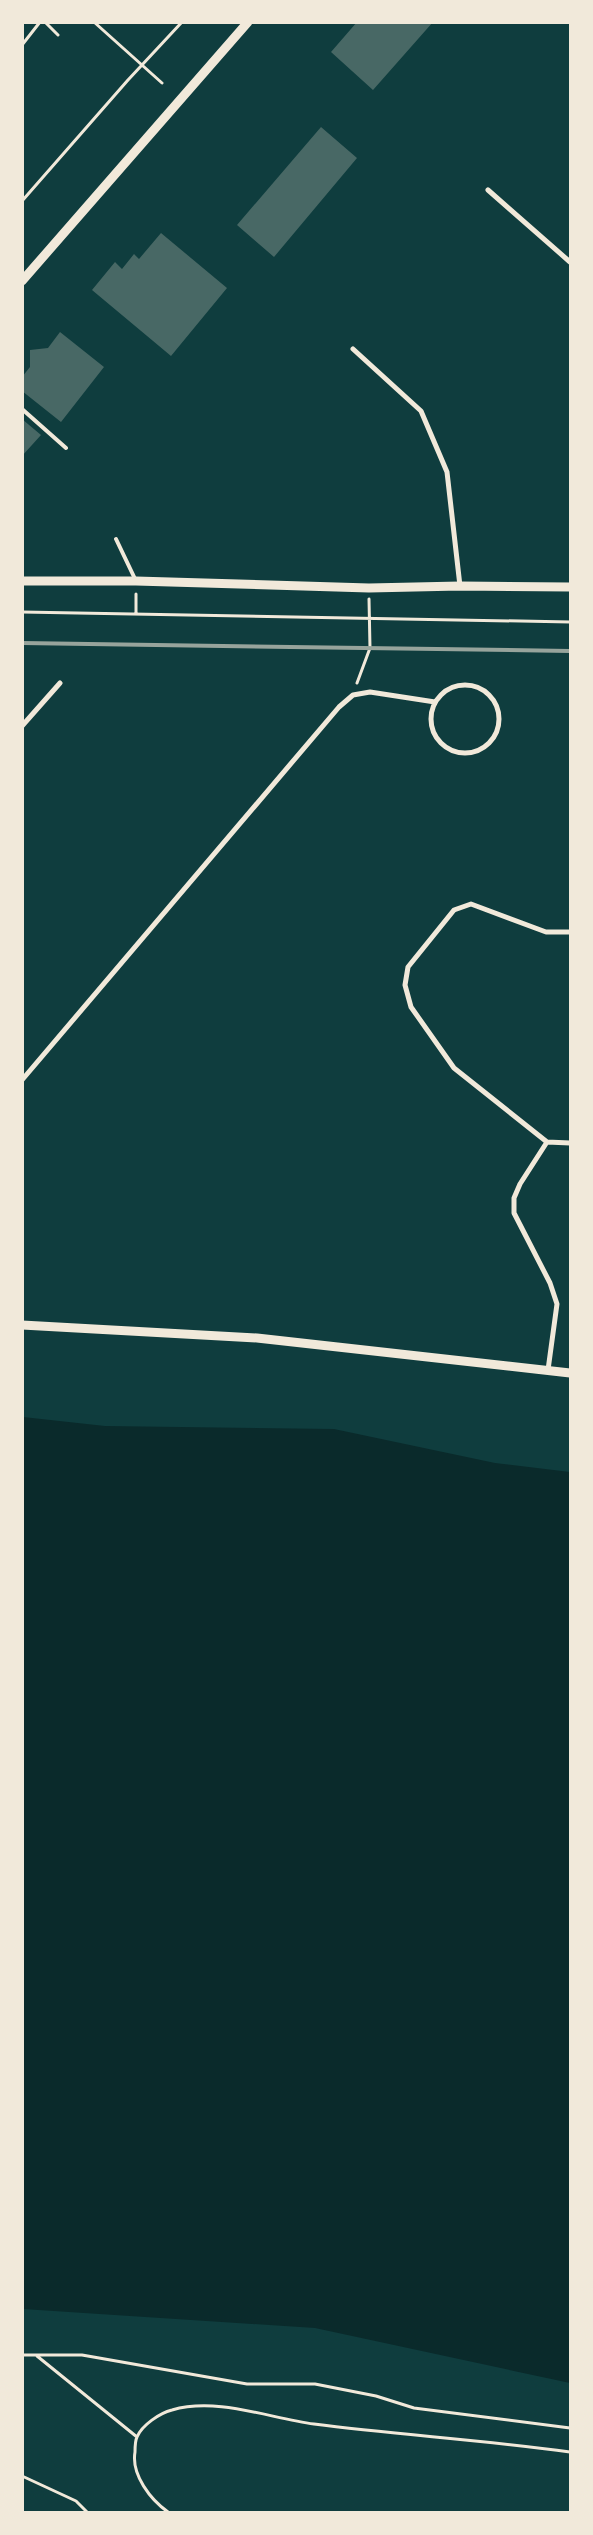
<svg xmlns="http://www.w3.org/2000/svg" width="593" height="2535" font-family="'Fira Sans',sans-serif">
<rect width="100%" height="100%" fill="#0f3d3e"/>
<path fill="#0a2a2b" d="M 23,1417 L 105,1426 L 334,1429 L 495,1463 L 570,1472 L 570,2383 L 315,2328 L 23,2309 Z"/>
<path fill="#486865" d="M 357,22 L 433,22 L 373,90 L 331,52 Z
M 321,127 L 357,158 L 274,257 L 237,225 Z
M 161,233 L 227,288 L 171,356 L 92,290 L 115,262 L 122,269 L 134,254 L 139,259 Z
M 60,332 L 104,367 L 61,422 L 22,391 L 22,377 L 30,367 L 30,350 L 48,348 Z
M 22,419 L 41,435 L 22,456 Z"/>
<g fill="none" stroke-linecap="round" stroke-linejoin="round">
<path stroke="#f1e9da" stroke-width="3" d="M 45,22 L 58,35
M 94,22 L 162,83
M 22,45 L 40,22
M 22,201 L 128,80 L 182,22
M 136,594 L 136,613
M 22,612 L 570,622
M 357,683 L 370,648 L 369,599
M 22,2355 L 82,2355 L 247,2384 L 315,2384 L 376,2396 L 414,2408 L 570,2428
M 37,2356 L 137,2437
M 22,2476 L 76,2501 L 87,2512
M 168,2512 C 151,2500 131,2475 135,2452 C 135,2448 135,2441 137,2437 C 142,2425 160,2413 172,2410 C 217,2397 269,2418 314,2424 C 399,2435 485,2440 570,2452"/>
<path stroke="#f1e9da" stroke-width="4" d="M 22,409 L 66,448
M 116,539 L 136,581"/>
<path stroke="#f1e9da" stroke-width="5" d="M 488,190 L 570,262
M 353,349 L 421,411 L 447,472 L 460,586
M431 719a34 34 0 1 1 68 0a34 34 0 1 1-68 0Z
M 22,726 L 60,683
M 570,932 L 546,932 L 471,904 L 454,910 L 408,967 L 405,985 L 411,1007 L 454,1068 L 547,1142 L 570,1143
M 22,1080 L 339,707 L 353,695 L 370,692 L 435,702
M 547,1142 L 520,1184 L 514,1198 L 514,1213 L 550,1283 L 557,1304 L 548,1370"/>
<path stroke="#f1e9da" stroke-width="9" d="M 22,281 L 248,22
M 22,581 L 136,581 L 369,588 L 460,586 L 570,587
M 22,1325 L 257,1338 L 570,1373"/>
<path stroke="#97a49c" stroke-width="4" d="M 22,643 L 570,651"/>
</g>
<rect width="593" height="2535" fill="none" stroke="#f1e9da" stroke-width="48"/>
</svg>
